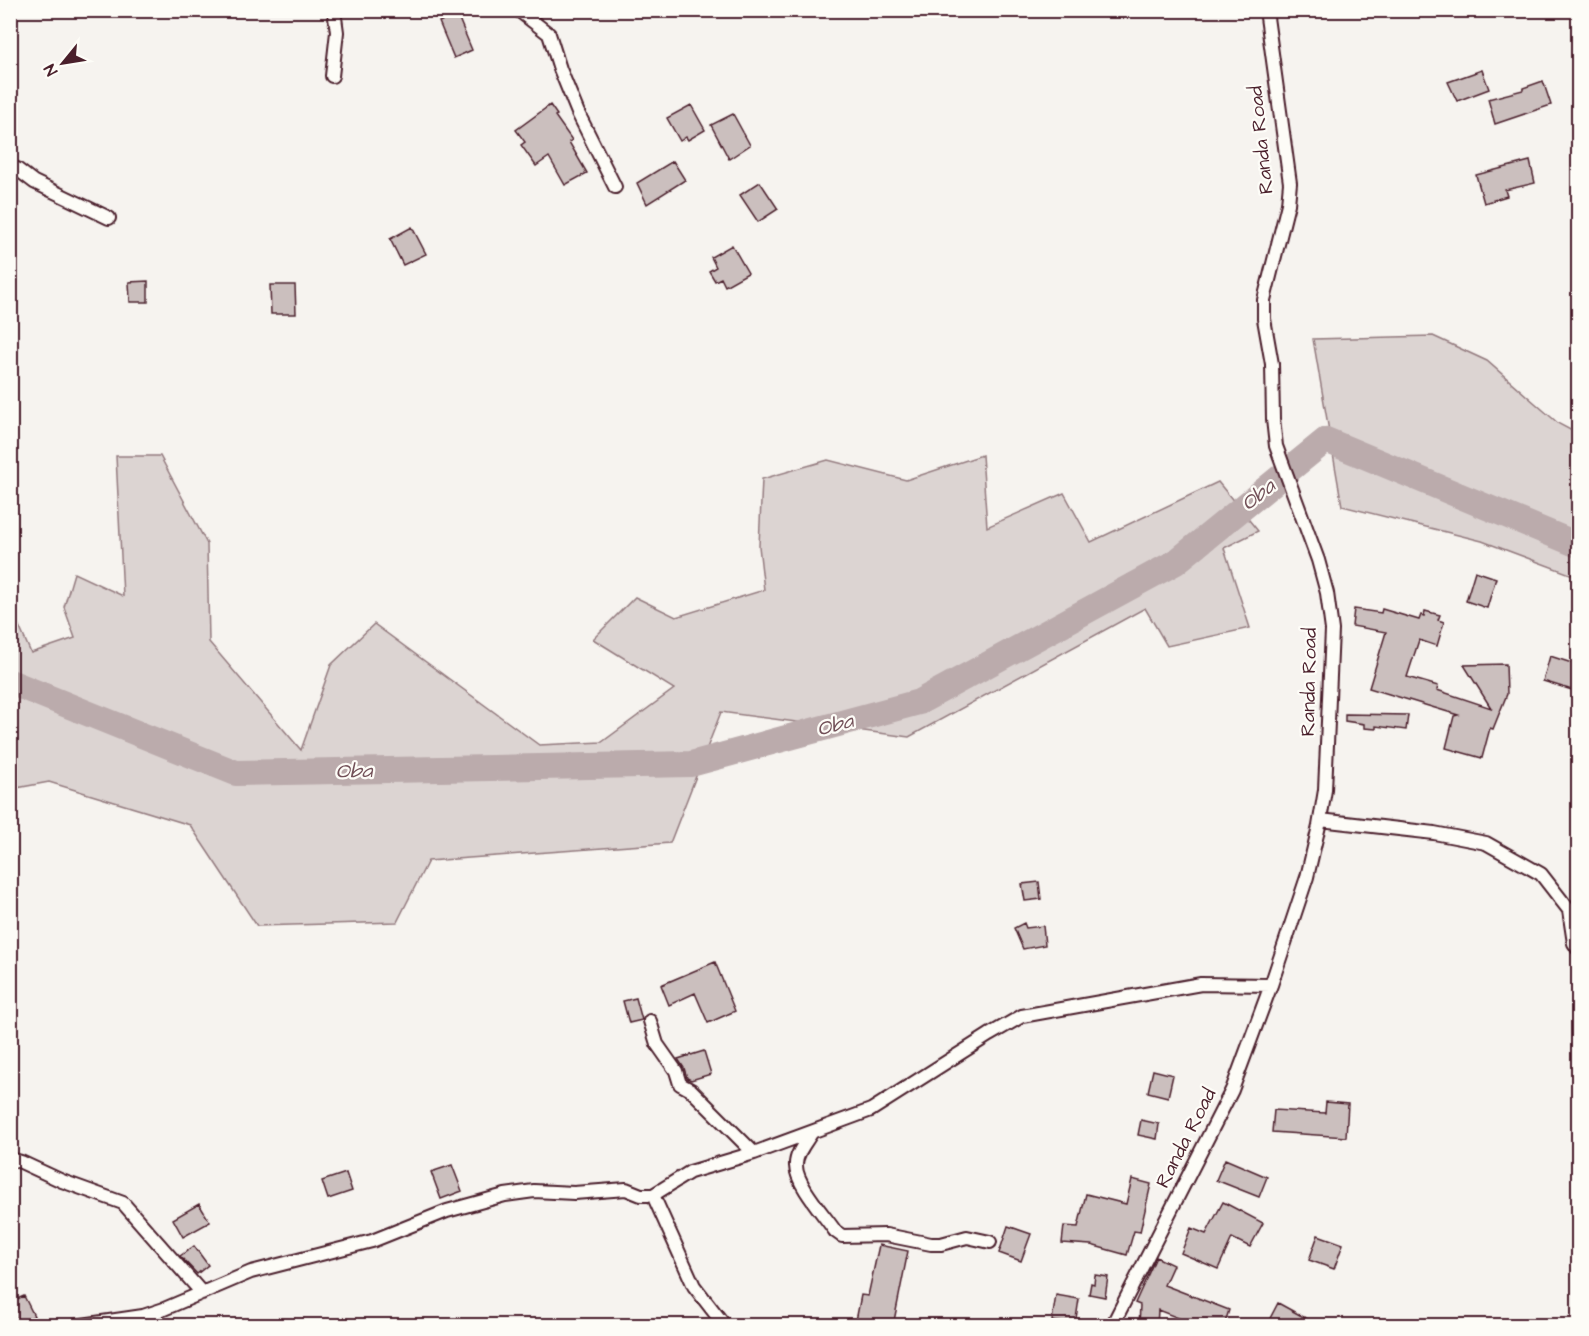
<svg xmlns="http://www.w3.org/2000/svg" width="1589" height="1336" font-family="'Architects Daughter',sans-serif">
<rect width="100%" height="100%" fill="#f6f3ef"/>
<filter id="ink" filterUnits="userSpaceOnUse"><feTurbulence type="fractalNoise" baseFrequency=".0167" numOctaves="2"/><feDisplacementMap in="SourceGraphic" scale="12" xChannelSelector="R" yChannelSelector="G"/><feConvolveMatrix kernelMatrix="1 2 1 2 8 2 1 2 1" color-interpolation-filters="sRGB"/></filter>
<g filter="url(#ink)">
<path fill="#dcd4d2" stroke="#937a7e" stroke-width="1.5" d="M 1433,336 L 1487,361 L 1559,424 L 1578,434 L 1578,577 L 1482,541 L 1342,506 L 1313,339 Z
M 982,455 L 987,527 L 1064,493 L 1091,542 L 1218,482 L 1258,531 L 1224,548 L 1250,628 L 1167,646 L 1145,608 L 909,737 L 721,712 L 670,843 L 428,861 L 397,922 L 257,926 L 190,825 L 49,782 L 11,789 L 11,608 L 31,653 L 75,638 L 64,607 L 74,573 L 123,596 L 116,456 L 160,456 L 207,544 L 209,642 L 301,750 L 331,665 L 374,624 L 539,745 L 602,742 L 674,689 L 593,639 L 635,597 L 676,617 L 764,590 L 759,546 L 762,479 L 828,460 L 906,480 Z"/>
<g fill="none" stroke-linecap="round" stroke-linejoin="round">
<path stroke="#bbabac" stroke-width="26" d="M 10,682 L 236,773 L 691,764 L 919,702 L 1176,562 L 1326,440 L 1578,545"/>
</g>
<path fill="#cbbfbe" stroke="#4a1f2b" stroke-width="1.5" d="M 457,14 L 472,50 L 454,58 L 439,22 Z
M 1482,70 L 1489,89 L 1457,101 L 1448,82 Z
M 1543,81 L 1551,105 L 1495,124 L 1488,99 L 1523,90 L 1523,88 Z
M 550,105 L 557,115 L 555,116 L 572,140 L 569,142 L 587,173 L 565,185 L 549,157 L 536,166 L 521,145 L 525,142 L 516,130 Z
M 691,105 L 705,130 L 688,140 L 686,137 L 680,141 L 667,118 Z
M 733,114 L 750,145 L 729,159 L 711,125 Z
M 673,161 L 685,180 L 647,204 L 637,183 Z
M 1530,161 L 1535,183 L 1505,190 L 1507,196 L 1484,203 L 1476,175 Z
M 760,182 L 778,209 L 758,222 L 740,195 Z
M 412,227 L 426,254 L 403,265 L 390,239 Z
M 732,245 L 748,273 L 725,286 L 721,278 L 715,281 L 709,271 L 716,267 L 711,257 Z
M 148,281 L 148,302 L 130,302 L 129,282 Z
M 270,285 L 295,285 L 296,314 L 271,314 Z
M 1475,571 L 1496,578 L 1487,608 L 1466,601 Z
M 1354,609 L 1381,613 L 1382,609 L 1419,620 L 1421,615 L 1424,616 L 1425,611 L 1440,615 L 1438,620 L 1444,622 L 1437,646 L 1419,640 L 1407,677 L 1438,686 L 1437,690 L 1491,708 L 1464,665 L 1506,664 L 1507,694 L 1493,729 L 1490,728 L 1482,758 L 1446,748 L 1454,716 L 1458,715 L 1369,688 L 1386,632 L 1352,626 Z
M 1550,656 L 1578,665 L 1572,690 L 1543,681 Z
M 1345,714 L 1408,715 L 1406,730 L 1376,726 L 1376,729 L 1364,728 L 1364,724 L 1345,721 Z
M 1039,882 L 1041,899 L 1025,901 L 1022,884 Z
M 1024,923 L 1026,928 L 1043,926 L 1045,945 L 1023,949 L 1014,928 Z
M 715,962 L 735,1011 L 708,1023 L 695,993 L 669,1005 L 661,985 Z
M 636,998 L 642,1020 L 629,1023 L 623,1001 Z
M 704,1051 L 711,1074 L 691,1080 L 687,1078 L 684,1068 L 678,1059 Z
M 1153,1070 L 1173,1075 L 1168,1097 L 1148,1092 Z
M 1326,1102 L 1348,1104 L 1346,1137 L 1272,1132 L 1274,1110 L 1325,1113 Z
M 1141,1120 L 1159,1124 L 1157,1139 L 1138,1135 Z
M 1225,1159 L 1267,1177 L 1259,1197 L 1216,1180 Z
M 452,1165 L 462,1191 L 441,1199 L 431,1172 Z
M 346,1173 L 352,1191 L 328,1199 L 322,1181 Z
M 1132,1179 L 1151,1184 L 1140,1232 L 1134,1231 L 1127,1255 L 1091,1245 L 1062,1243 L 1064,1226 L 1078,1227 L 1086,1194 L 1126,1204 Z
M 1223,1202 L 1263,1223 L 1250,1247 L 1232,1238 L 1218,1269 L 1181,1253 L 1191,1228 L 1206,1234 Z
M 199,1204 L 210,1222 L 183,1237 L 173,1219 Z
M 1008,1226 L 1031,1234 L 1021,1261 L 999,1253 Z
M 1318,1235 L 1343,1244 L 1334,1269 L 1309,1260 Z
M 879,1245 L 908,1251 L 893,1326 L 855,1326 L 861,1295 L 868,1296 Z
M 194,1246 L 208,1265 L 197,1274 L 180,1256 Z
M 1156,1257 L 1173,1265 L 1164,1285 L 1229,1310 L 1224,1326 L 1199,1326 L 1158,1310 L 1157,1326 L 1139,1326 L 1140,1305 L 1135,1303 Z
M 1095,1275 L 1108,1277 L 1105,1297 L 1089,1294 L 1091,1283 L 1094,1284 Z
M 1056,1295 L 1079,1299 L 1075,1325 L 1052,1321 Z
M 24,1296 L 34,1316 L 16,1326 L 10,1326 L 10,1302 Z
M 1278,1303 L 1320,1326 L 1266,1326 Z"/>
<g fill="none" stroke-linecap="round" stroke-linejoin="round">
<g stroke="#4a1f2b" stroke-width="16">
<path id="street" d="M 518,10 L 549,34 L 560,69 L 578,113 L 615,187
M 332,76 L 337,32 L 334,10
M 10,167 L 17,169 L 34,182 L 109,218
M 1320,820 L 1434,833 L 1486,843 L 1541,874 L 1569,910 L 1574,943 L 1578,949
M 650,1021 L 657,1044 L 676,1071 L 680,1084 L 691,1090 L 754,1153
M 812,1132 C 806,1142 795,1154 796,1166 C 796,1184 825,1216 835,1231 L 842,1236 L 886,1235 L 931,1244 L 941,1244 L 967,1237 L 990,1242
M 10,1159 L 21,1162 L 62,1181 L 123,1203 L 202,1293
M 653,1195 L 694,1286 L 725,1326
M 75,1326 L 143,1316 L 164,1309 L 251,1272 L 372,1241 L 447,1211 L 505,1195 L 534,1191 L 574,1193 L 626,1189 L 641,1195 L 653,1195 L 690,1172 L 754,1153 L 871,1110 L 989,1035 L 1022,1016 L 1201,984 L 1271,985
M 1112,1326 L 1232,1090 L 1271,985 L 1307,877 L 1319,826 L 1325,790 L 1332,630 L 1327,593 L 1318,560 L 1276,446 L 1273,419 L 1272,364 L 1264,319 L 1264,300 L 1288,204 L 1290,183 L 1266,10"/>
</g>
<use href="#street" stroke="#fdfcf7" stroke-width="12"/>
</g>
</g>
<g text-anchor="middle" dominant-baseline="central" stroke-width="4.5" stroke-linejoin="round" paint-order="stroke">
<g font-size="20" fill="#4a1f2b" stroke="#fdfcf7">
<text transform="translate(1261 140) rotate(-96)">Randa Road</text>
<text transform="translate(1309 682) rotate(-89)">Randa Road</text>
<text transform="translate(1186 1138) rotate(-63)">Randa Road</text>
</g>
<g font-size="21" font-style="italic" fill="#725058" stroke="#fdfcf7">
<text transform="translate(1258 495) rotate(-39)">Oba</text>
<text transform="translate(835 725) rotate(-15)">Oba</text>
<text transform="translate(354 771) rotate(-1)">Oba</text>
</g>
</g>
<rect width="1589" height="1336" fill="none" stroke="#fdfcf7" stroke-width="36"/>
<rect x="18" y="18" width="1553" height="1300" fill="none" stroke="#4a1f2b" stroke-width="2" filter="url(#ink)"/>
<g transform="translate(63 63) rotate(240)" stroke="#fdfcf7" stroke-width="4.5" paint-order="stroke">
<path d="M0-4.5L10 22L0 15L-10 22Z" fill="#4a1f2b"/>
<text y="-9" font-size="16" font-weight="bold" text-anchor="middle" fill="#4a1f2b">N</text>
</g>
</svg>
